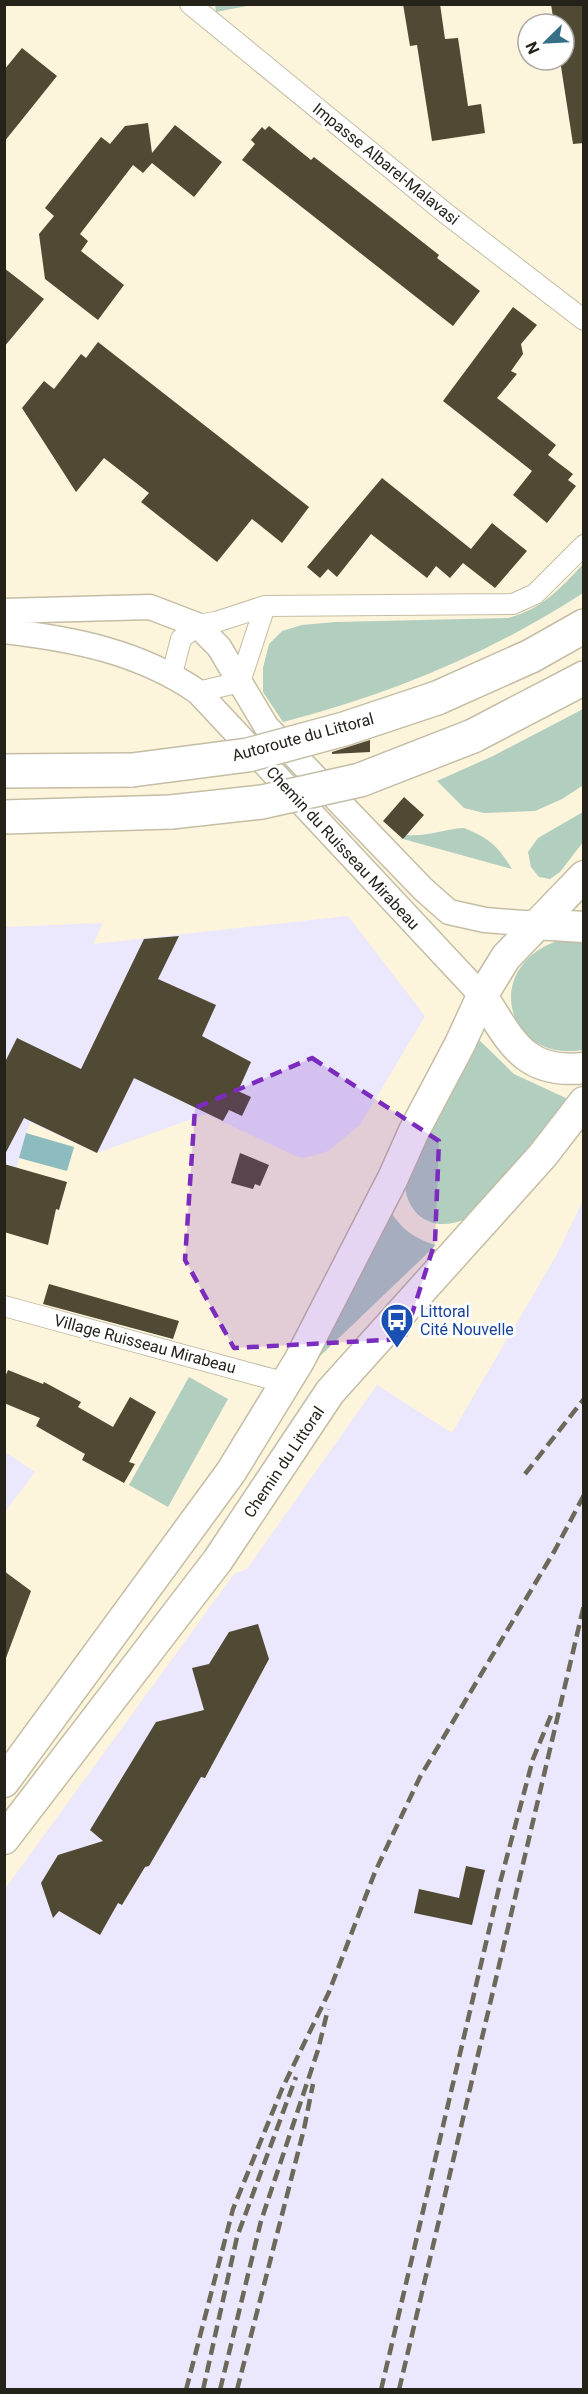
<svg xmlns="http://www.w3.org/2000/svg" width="588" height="2394" font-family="Roboto,sans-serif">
<rect width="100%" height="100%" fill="#fcf4db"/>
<path fill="#ebe7fd" d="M 348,916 L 425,1016 L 360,1125 L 328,1151 L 304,1158 L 296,1156 L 206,1114 L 97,1153 L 30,1122 L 5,1207 L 5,927 L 103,923 L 93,944 Z
M 583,1201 L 583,2389 L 5,2389 L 5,1889 L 234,1574 L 247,1569 L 377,1385 L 452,1433 L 556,1256 Z
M 5,1452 L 35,1472 L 5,1512 Z"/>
<path fill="#b1cebe" d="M 215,4 L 252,4 L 252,5 L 216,12 Z
M 583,564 L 583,593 C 491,653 389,695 283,722 L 263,692 L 263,668 L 269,644 L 282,631 L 302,625 L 336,622 L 508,618 C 541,610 561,588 583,564 Z
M 583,709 L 583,791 L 582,786 L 562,799 L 535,811 L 484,813 L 464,808 L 437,781 L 493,756 Z
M 583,812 L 583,842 L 560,872 L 550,879 L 539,877 L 531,867 L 528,852 L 538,838 Z
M 464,828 C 489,838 498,846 512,869 L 403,839 L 406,835 C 427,837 444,829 464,828 Z
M 557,941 L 583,943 L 583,1050 C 506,1063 481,968 557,941 Z
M 475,1036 L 514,1074 L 570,1100 L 543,1135 L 465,1219 C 433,1234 403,1214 405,1178 Z
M 388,1208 C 401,1228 412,1238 436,1245 L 318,1358 L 314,1355 Z
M 189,1377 L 228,1399 L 168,1507 L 129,1485 Z"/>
<path fill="#8cbbc0" d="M 26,1133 L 74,1147 L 67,1171 L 19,1158 Z"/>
<path fill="#504934" d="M 403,4 L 440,4 L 445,39 L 458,38 L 468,106 L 481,104 L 485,133 L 432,141 L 417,45 L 410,46 Z
M 551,4 L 584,4 L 584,143 L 573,144 L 560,60 L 564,60 L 564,24 L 554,24 Z
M 22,48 L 57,76 L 4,142 L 4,70 Z
M 148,123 L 152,153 L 175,125 L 222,162 L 194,197 L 152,163 L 143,173 L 133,165 L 80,234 L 88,241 L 81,251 L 124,285 L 98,320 L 45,279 L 39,234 L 54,216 L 45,208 L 101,137 L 110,144 L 125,126 Z
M 269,126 L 311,160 L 314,157 L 401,225 L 439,255 L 437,258 L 480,291 L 453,326 L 242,160 L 255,144 L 251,140 L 262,127 L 265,130 Z
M 4,268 L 44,299 L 4,347 Z
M 513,307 L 537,325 L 521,344 L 523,354 L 511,371 L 517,374 L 497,398 L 556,445 L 548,455 L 573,474 L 568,480 L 576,486 L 547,523 L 513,495 L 532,471 L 443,401 Z
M 98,342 L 309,507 L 282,543 L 252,519 L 217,562 L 141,502 L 149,493 L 104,458 L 76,492 L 22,408 L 44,381 L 54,389 L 81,354 L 86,358 Z
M 382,478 L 471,549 L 492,523 L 527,551 L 495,588 L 463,563 L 450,578 L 436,566 L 427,578 L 371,534 L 337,577 L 328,569 L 320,578 L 307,567 Z
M 370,740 L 370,752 L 332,754 L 332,752 Z
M 404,797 L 424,815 L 403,839 L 383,821 Z
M 179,936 L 158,979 L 216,1005 L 202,1036 L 251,1062 L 238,1091 L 251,1097 L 242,1116 L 229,1110 L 223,1121 L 134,1078 L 97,1153 L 24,1118 L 4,1156 L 4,1064 L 17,1038 L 81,1069 L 144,939 Z
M 240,1153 L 269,1165 L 260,1186 L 255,1184 L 253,1189 L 231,1183 Z
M 4,1164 L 67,1182 L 59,1210 L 56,1209 L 48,1245 L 4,1232 Z
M 49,1284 L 179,1321 L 173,1339 L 43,1304 Z
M 8,1370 L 43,1384 L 44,1382 L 81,1402 L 78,1407 L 113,1427 L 130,1397 L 156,1412 L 129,1462 L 135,1464 L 124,1483 L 82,1460 L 85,1454 L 36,1426 L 40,1418 L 4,1403 L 4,1379 Z
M 4,1571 L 31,1591 L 6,1658 L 4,1658 Z
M 258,1624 L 269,1659 L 205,1778 L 201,1777 L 149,1866 L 145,1867 L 122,1905 L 118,1903 L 100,1935 L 59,1911 L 53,1918 L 41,1883 L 58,1855 L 103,1841 L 90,1830 L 156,1722 L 204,1710 L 192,1668 L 209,1664 L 229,1632 Z
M 466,1866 L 485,1870 L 472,1925 L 414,1913 L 419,1889 L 459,1898 Z"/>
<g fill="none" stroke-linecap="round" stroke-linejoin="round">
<g stroke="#c4bda5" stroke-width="22">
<path id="minor" d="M 190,4 L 444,212 L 584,320
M 172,674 L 181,639 L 197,625 L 216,622 L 265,606 L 513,604 L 535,594 L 584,545
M 198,692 L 240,682 L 265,606
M 4,1306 L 286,1383"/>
</g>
<g stroke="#c4bda5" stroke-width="27">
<path id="tertiary" d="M 4,611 L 150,607 L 197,625 L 219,647 L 266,726 L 423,889 L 449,912 L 485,920 L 536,924
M 4,631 C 74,639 140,652 198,692 L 482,996"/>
</g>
<g stroke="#c4bda5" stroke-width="33">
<path id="primary" d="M 536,924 L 584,927
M 482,996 C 510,1039 523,1075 584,1068
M 4,1782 L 231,1472 L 299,1361 L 393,1178 L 414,1131 L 460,1044 L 482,996 L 506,957 L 584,876
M 4,1839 L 218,1560 L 330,1392 L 543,1155 L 584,1102"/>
</g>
<g stroke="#c4bda5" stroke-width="36">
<path id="motorway" d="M 437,698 L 531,656 L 584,626
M 473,736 L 584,678
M 4,771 L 132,770
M 4,817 L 171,812"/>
</g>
<use href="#minor" stroke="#fff" stroke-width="20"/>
<use href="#tertiary" stroke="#fff" stroke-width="24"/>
<use href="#primary" stroke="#fff" stroke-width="30"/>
<use href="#motorway" stroke="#fff" stroke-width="33"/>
<path stroke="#6d695a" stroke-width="4.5" stroke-dasharray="12 6" stroke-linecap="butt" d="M 525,1474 L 584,1399
M 186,2390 L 233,2209 L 282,2089 L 329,1992 L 375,1872 L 420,1777 L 555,1550 L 584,1495
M 203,2390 L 237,2237 L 296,2077
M 220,2390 L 261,2221 L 318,2050 L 328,2009
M 237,2390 L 304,2129 L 313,2084
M 381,2390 L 501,1879 L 533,1759 L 552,1713
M 399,2390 L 584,1605"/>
<g stroke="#c4bda5" stroke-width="36" stroke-linecap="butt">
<path id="motorway-bridge" d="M 132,770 L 248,755 L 344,729 L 437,698
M 171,812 L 262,802 L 360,780 L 473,736"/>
</g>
<use href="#motorway-bridge" stroke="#fff" stroke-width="33"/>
</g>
<path fill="#7b2cbf" fill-opacity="0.2" stroke="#7b2cbf" stroke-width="4.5" stroke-dasharray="12 8" stroke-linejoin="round" d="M 312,1058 L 439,1141 L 435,1242 L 404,1339 L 234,1348 L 185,1260 L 195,1108 Z"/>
<defs>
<g id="bus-pin" transform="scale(1.725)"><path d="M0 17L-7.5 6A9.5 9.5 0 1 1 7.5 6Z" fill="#1a4fb4" stroke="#fff"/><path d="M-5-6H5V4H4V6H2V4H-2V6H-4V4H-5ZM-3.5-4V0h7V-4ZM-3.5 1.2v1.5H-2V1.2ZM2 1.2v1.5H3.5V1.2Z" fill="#fff"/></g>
</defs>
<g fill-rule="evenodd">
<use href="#bus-pin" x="397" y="1320"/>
</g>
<g text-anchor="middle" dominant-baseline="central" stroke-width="6" stroke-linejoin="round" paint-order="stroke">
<g font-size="16" fill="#252219" stroke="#fff">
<text transform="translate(386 164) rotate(39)">Impasse Albarel-Malavasi</text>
<text transform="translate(303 737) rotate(-15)">Autoroute du Littoral</text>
<text transform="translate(343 848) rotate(47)">Chemin du Ruisseau Mirabeau</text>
<text transform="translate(145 1344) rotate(15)">Village Ruisseau Mirabeau</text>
<text transform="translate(284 1462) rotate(-56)">Chemin du Littoral</text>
</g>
<g font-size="16" fill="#164399" stroke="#fff" text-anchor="start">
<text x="420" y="1311">Littoral<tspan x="420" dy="18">Cité Nouvelle</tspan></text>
</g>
</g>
<rect width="588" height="2394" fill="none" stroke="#252219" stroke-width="12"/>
<g transform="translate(546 42) rotate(246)"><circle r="28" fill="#ffffff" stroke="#a8a7a3" stroke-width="1.5"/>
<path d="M0-4.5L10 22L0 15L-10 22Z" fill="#357088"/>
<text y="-9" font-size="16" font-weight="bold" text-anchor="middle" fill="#252219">N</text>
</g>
</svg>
